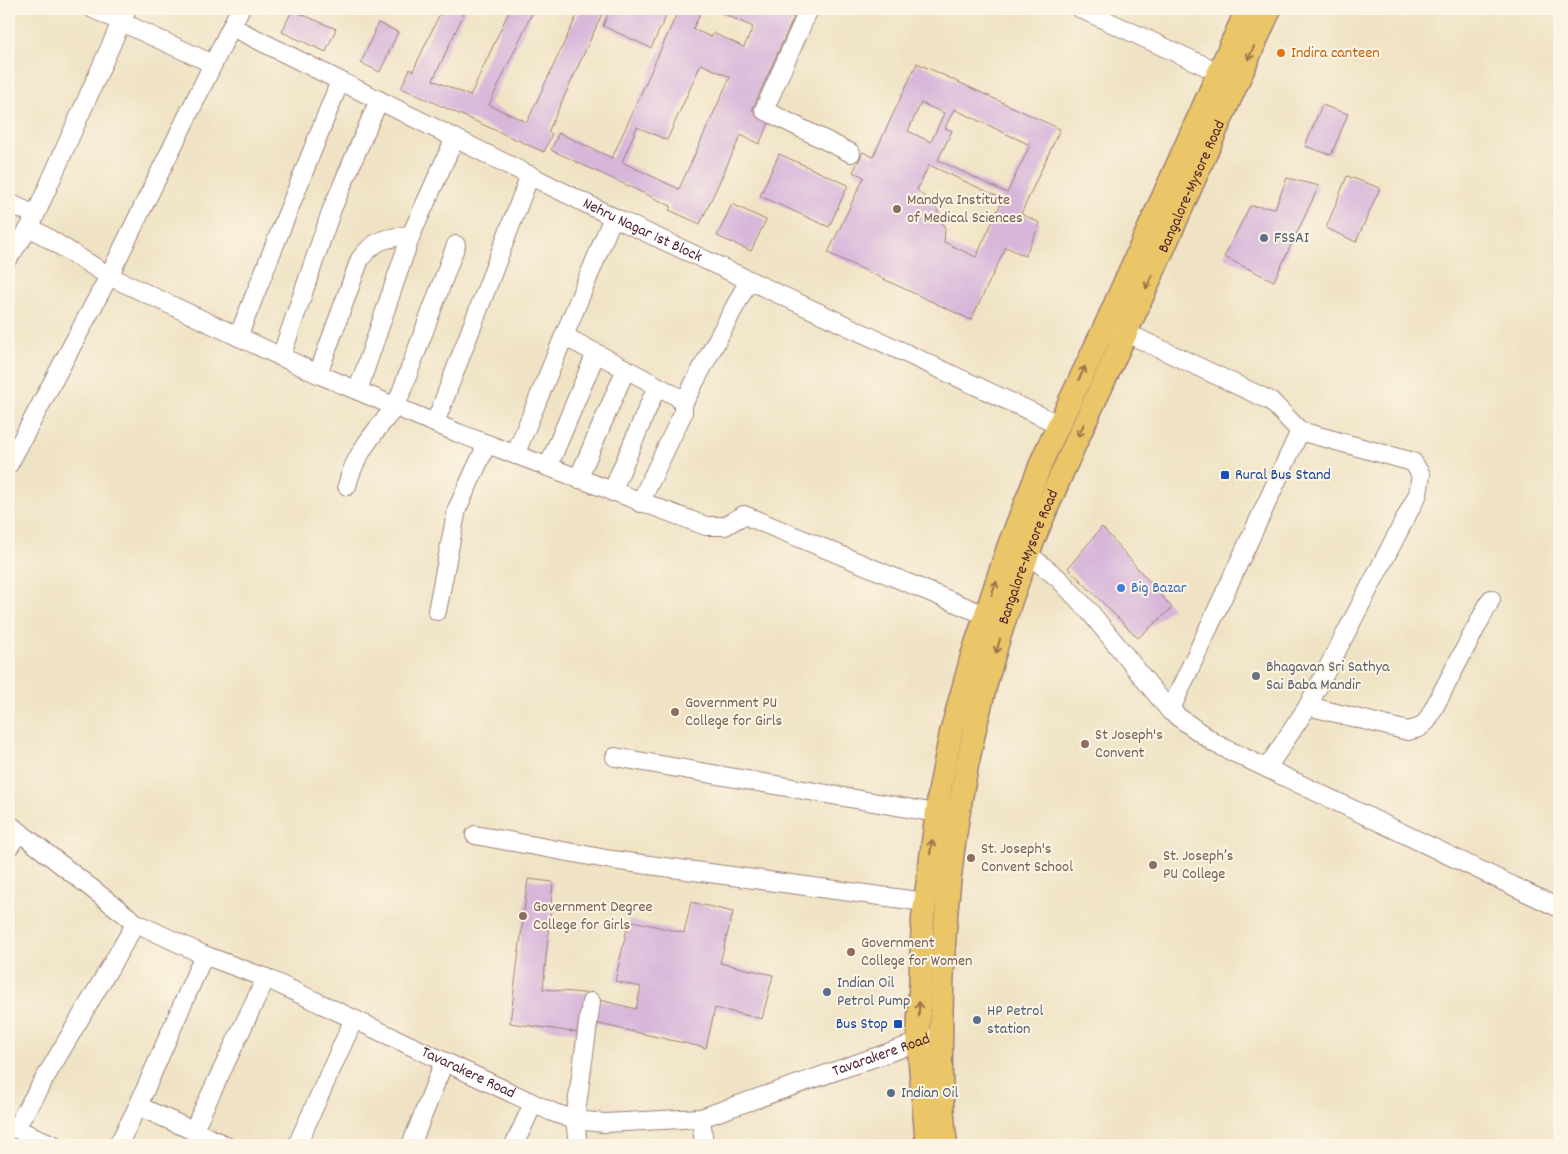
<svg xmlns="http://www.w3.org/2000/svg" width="1568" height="1154" font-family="Dekko,sans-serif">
<rect width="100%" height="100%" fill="#fcf5e5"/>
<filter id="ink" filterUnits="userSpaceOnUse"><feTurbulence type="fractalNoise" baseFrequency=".02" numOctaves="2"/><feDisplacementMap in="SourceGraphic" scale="10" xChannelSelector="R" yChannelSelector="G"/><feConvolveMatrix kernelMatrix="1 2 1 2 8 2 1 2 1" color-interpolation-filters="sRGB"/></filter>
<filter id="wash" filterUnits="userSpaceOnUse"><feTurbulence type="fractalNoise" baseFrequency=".0096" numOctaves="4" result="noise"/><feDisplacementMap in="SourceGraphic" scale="20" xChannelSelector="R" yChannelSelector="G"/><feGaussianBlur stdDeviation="1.12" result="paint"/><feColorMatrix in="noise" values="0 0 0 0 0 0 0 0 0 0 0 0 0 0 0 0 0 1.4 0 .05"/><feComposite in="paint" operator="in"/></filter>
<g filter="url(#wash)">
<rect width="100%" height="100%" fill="#f0e3c5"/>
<g id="blocks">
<path fill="#d7b6da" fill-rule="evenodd" d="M 442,9 L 466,9 L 433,80 L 470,96 L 510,9 L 534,9 L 489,105 L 527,122 L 580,9 L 655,9 L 667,14 L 651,48 L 603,26 L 608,14 L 603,12 L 548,132 L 552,134 L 544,152 L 401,88 L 410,69 L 413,71 Z
M 679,9 L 702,9 L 693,29 L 711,37 L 713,33 L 744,47 L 753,27 L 713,9 L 775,9 L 794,17 L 752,110 L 771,119 L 759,144 L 741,135 L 700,224 L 669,210 L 671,206 L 551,150 L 559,133 L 612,158 ZM 701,64 L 730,77 L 679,189 L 622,162 L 637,127 L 667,140 Z
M 292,10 L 336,29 L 326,52 L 282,32 Z
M 378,23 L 398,32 L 380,72 L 361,63 Z
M 917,63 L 1060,129 L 1021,214 L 1040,223 L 1025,256 L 1006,247 L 971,320 L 828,253 L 864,177 L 853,172 L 863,152 L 873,157 ZM 921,103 L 944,113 L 931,142 L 908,131 ZM 954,109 L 1030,145 L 1007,193 L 938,160 L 952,131 L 945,128 ZM 929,165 L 1003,199 L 976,257 L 944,242 L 945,229 L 937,209 L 917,190 Z
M 1322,105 L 1348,114 L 1331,155 L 1305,146 Z
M 779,154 L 848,185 L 829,227 L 760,196 Z
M 1347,176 L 1380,188 L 1356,242 L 1326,228 Z
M 1287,178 L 1319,186 L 1274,281 L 1224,257 L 1250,206 L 1275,208 Z
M 732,204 L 766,220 L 751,251 L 717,236 Z
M 1102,527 L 1172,608 L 1138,638 L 1068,568 Z
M 528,879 L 553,882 L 543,989 L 592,994 L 588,1034 L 510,1023 Z
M 691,902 L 733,912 L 720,963 L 773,975 L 762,1019 L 715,1008 L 706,1048 L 595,1023 L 600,1000 L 636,1009 L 641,987 L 615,981 L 629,920 L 684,933 Z"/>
</g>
</g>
<g filter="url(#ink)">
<use href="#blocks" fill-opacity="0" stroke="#9d8178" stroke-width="1"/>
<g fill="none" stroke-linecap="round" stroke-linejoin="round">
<g stroke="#9d8178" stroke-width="20">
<g id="minor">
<path d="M 93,9 L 213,64"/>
<path d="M 809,9 L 764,110 L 851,153"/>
<path d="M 1081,9 L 1229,77"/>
<path id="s1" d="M 232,27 L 613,217 L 1058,424"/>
<path d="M 9,203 L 35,215"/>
<path d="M 30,227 L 109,276 L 318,374 L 458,433 L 706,526 L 725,526 L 744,515 L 985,615"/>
<path d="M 9,257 L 30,227 L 127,9"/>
<path d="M 1116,328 L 1271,401 L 1300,431 L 1170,711"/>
<path d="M 564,336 L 678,397 L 683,404 L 683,413 L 640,503"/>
<path d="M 238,337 L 340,81"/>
<path d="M 281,357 L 332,209 L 379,100"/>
<path d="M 318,374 L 360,259 C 376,238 387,238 411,235"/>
<path d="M 358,390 L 411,235 L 455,138"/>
<path d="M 683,404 L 749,280"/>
<path d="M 435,423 L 530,175"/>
<path d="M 515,455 L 613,217"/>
<path d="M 9,464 L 109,276 L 240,9"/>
<path d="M 548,467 L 596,353"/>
<path d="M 578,479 L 626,369"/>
<path d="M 347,486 C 354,455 376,430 396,406 L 456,245"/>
<path d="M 612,492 L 657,386"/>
<path d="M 1028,554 L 1059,579 L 1090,612 L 1170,711 L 1216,744 L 1559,908"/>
<path d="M 437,611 L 457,509 L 487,444"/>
<path d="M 1308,706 L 1408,731 L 1419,728 L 1427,721 L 1491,599"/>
<path d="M 615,757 L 936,813"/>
<path d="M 1267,768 L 1308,706 L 1418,494 L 1421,475 L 1413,462 L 1300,431"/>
<path d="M 9,824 L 136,923 L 204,955"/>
<path d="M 475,835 L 612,860 L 925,902"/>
<path d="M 9,847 L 20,832"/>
<path d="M 138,1106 L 225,1145"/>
<path d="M 701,1118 L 704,1145"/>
<path d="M 9,1126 L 54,1145"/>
<path d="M 15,1129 L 136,923"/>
<path d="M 193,1131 L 266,978"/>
<path id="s2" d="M 118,1145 L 138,1106 L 204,955 L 266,978 L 552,1112 L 575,1120 L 605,1123 L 701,1118 L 930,1038"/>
<path d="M 297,1145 L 354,1019"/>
<path d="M 411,1145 L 444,1062"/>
<path d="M 514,1145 L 533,1104"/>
<path d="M 578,1145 L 575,1120 L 591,1002"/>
</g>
</g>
<g stroke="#9d8178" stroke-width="25">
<g id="major">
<path d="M 927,1145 L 918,1041 L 923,918 L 940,789 L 951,733 L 972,656 L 1009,545 L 1044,456 L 1107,322 L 1247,9"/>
<path id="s3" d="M 946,1145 C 939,1094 941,1041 942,989 C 946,843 975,690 1028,554 C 1057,479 1093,406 1126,333 C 1175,225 1223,117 1270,9"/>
</g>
</g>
<use href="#minor" stroke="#fff" stroke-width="18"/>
<use href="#major" stroke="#ebc669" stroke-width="22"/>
</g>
<defs><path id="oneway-shaft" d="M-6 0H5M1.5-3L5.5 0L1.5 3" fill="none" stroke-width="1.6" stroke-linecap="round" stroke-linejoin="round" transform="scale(1.25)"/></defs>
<g stroke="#9a724a">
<use href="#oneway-shaft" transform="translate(1251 53) rotate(114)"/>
<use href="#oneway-shaft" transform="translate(1149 282) rotate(114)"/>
<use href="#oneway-shaft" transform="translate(1082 373) rotate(-64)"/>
<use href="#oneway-shaft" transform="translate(1081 430) rotate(115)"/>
<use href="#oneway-shaft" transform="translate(994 588) rotate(-71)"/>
<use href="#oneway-shaft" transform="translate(998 646) rotate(106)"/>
<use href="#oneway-shaft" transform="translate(931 847) rotate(-83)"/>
<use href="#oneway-shaft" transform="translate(919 1009) rotate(-89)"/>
</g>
</g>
<circle fill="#e8710a" stroke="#fcf5e5" stroke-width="2" cx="1281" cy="53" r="5"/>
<g fill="#8d6e63" stroke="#fcf5e5" stroke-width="2">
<circle cx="897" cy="209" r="5"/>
<circle cx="675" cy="712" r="5"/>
<circle cx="1085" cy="744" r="5"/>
<circle cx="971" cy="858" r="5"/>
<circle cx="1153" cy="865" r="5"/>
<circle cx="523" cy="916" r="5"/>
<circle cx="851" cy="952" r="5"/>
</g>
<g fill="#5c6f8a" stroke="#fcf5e5" stroke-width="2">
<circle cx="1264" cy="238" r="5"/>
<circle cx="827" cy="992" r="5"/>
<circle cx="977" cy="1020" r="5"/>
<circle cx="891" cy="1093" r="5"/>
</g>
<g fill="#1a4fb4" stroke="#fcf5e5" stroke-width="2">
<rect x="1220" y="470" width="10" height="10" rx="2.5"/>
<rect x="893" y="1019" width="10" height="10" rx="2.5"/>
</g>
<circle fill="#3f7fe0" stroke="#fcf5e5" stroke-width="2" cx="1121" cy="588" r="5"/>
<circle fill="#6b7280" stroke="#fcf5e5" stroke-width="2" cx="1256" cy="676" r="5"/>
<g text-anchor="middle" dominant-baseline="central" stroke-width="4" stroke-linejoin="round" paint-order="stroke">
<g font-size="16" fill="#c56008" stroke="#fcf5e5" text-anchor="start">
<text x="1291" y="53">Indira canteen</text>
</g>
<g font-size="16" fill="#4a1f2b" stroke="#fcf5e5">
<text stroke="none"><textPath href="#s3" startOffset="1004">Bangalore-Mysore Road</textPath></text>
<text stroke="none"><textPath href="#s1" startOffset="458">Nehru Nagar 1st Block</textPath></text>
<text stroke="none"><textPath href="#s3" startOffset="599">Bangalore-Mysore Road</textPath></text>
<text stroke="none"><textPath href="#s2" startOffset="932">Tavarakere Road</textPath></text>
<text stroke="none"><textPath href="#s2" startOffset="498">Tavarakere Road</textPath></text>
</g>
<g font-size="16" fill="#785e54" stroke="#fcf5e5" text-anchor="start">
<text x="907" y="200">Mandya Institute<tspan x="907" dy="18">of Medical Sciences</tspan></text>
<text x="685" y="703">Government PU<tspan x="685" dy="18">College for Girls</tspan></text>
<text x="1095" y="735">St Joseph's<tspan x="1095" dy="18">Convent</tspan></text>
<text x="981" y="849">St. Joseph's<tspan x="981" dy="18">Convent School</tspan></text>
<text x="1163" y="856">St. Joseph’s<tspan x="1163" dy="18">PU College</tspan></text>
<text x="533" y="907">Government Degree<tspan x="533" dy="18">College for Girls</tspan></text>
<text x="861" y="943">Government<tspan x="861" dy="18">College for Women</tspan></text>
</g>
<g font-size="16" fill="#4e5e75" stroke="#fcf5e5" text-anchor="start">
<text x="1274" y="238">FSSAI</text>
<text x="837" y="983">Indian Oil<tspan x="837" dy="18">Petrol Pump</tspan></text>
<text x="987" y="1011">HP Petrol<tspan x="987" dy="18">station</tspan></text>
<text x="901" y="1093">Indian Oil</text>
</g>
<g font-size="16" fill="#164399" stroke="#fcf5e5" text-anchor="start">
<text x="1235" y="475">Rural Bus Stand</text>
<text x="888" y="1024" text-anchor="end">Bus Stop</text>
</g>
<g font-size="16" fill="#366cbe" stroke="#fcf5e5" text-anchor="start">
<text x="1131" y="588">Big Bazar</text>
</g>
<g font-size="16" fill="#5b616d" stroke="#fcf5e5" text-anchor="start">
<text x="1266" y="667">Bhagavan Sri Sathya<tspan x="1266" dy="18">Sai Baba Mandir</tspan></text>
</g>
</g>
<rect width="1568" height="1154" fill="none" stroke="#fcf5e5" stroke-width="30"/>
</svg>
